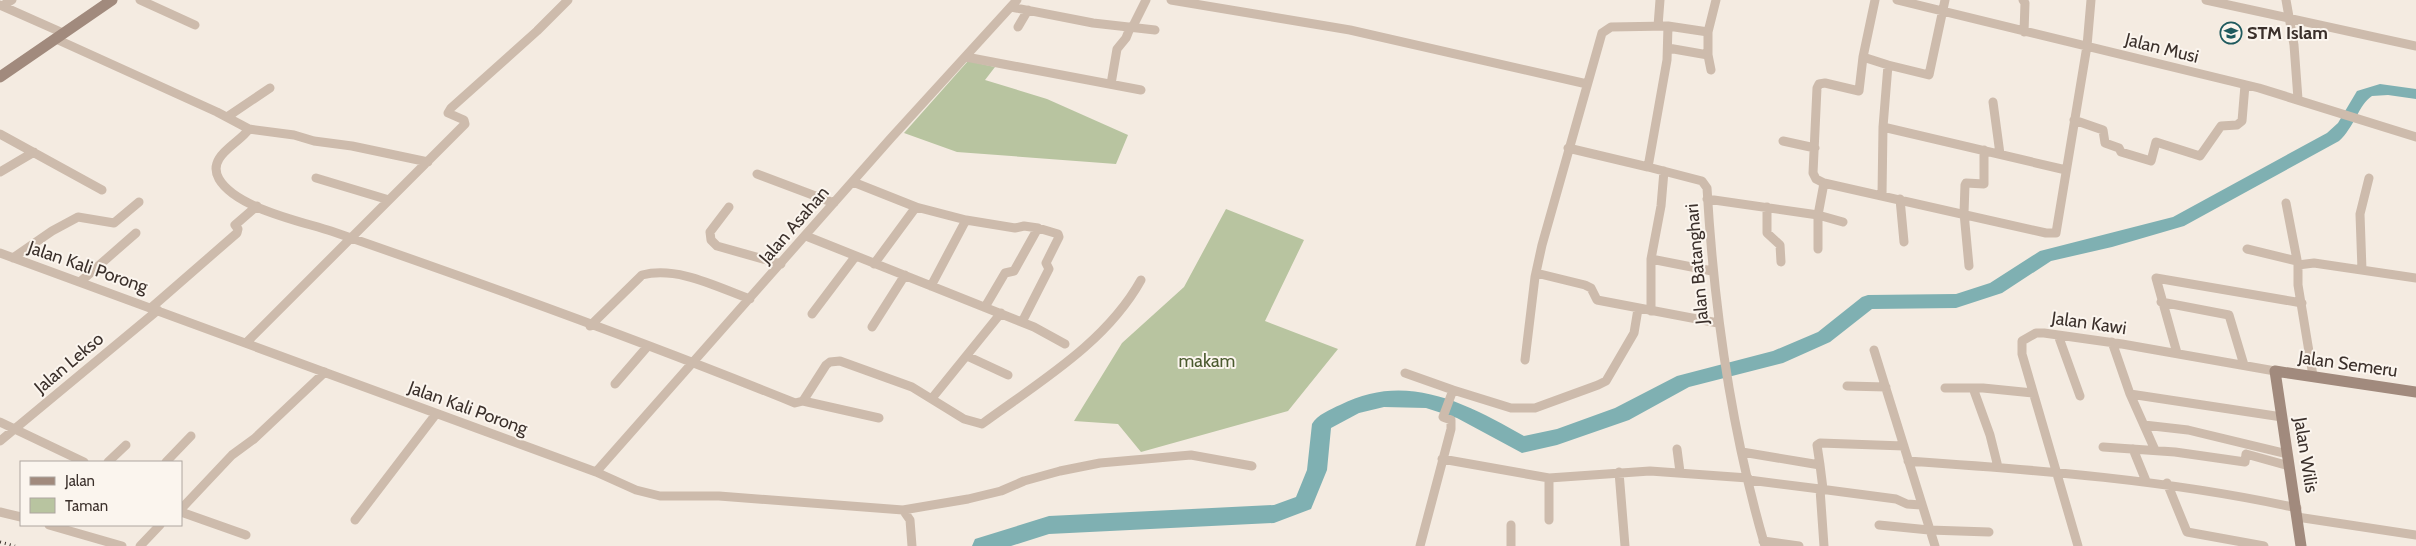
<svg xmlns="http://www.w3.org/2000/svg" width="2416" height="546" font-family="Cabin,sans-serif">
<rect width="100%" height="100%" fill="#f4ebe1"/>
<path fill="#b8c4a0" d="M 968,61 L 995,67 L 985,80 L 1047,99 L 1128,135 L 1116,164 L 957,152 L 904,133 Z
M 1226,209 L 1304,240 L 1265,321 L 1338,349 L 1288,411 L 1141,452 L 1118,424 L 1074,421 L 1122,343 L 1184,287 Z"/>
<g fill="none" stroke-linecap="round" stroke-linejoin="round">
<path fill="#7fb0b2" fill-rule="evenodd" d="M 2380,84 L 2416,89 L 2416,99 L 2388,95 L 2372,96 C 2359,104 2354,128 2339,141 L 2184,226 L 2112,247 L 2051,261 L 2002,293 L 1956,308 L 1872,309 L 1830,342 L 1783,363 L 1689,387 L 1629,420 L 1557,445 L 1522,453 L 1457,418 L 1426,408 L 1384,407 L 1359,413 L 1331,428 L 1327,470 L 1311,509 L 1274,523 L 1049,534 L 1011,546 L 972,546 L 975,539 L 1049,516 L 1274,505 L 1296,497 L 1307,470 L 1312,424 C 1317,415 1331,409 1340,405 C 1406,371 1466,403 1524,436 L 1557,429 L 1615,408 L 1677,376 L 1773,351 L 1818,332 L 1862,297 L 1868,295 L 1956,294 L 1990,283 L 2040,251 L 2173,217 L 2327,133 L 2338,123 L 2357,91 Z"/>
<path stroke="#cdbbac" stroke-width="9" d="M 140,0 L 195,25
M 1171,0 L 1350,30 L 1587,84
M 1875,0 L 1863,57 L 1888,65
M 1897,0 L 2259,88 L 2416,137
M 2023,0 L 2025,3 L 2024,32
M 2206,0 L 2416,46
M 2286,0 L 2294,45 L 2298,99
M 0,5 L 63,33
M 2,6 L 12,0
M 1011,7 L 1093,23 L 1155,30
M 1658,26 L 1660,0
M 1668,26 L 1708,32 L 1708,55 L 1711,70
M 1018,27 L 1028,10
M 1132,28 L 1146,0
M 1708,32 L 1716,0
M 56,39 L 217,112 L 249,129 L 294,135 L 314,141 L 352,146 L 428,162
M 1668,48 L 1708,55
M 966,57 L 1141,90
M 1111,84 L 1117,49 L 1126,38 L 1130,28
M 1993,102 L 2000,154
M 227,117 L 270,88
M 2074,120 L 2103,130 L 2105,143 L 2119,148 L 2121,152 L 2151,161 L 2156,142 L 2200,156 L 2221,126 L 2237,125 L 2242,121 L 2245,85
M 1883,127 L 2066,170
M 249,129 C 239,144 206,156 219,179 C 236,208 300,221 331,231 C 487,285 642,341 795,403 L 803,401 L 826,365 L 830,362 L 840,361 L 912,387 L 964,419 L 982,424 C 1039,382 1106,343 1141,280
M 0,134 L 102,190
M 1783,141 L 1815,148
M 1568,148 L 1648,167
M 0,172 L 34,152
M 757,174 L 834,203
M 316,178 L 389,200
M 853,182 L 916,207
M 1824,183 L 1816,179 L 1813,173 L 1817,88 L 1819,84 L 1825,83 L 1859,91 L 1863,57
M 1882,195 L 1883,127 L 1888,65 L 1929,75 L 1945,0
M 1707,199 L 1818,215 L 1824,183 L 2046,233 L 2056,233 L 2087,46 L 2091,0
M 1900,199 L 1904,242
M 2286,203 L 2298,265
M 729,207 L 710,232 L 711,240 L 717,246 L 781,264
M 1767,207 L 1767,233 L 1780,245 L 1781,262
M 806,236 L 1034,327 L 1065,344
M 1818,249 L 1818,215 L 1843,222
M 2247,249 L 2297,261
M 0,253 L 596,472 L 636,490 L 660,496 L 719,496 L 903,510 L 910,520 L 912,546
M 13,258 L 52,231 L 78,217 L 114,223 L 139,202
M 1651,259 L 1712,271
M 874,264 L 916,207 L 966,220 L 1015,228 L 1024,226 L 1038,228 L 1014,271 L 1005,273 L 985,307
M 1969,266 L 1964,213 L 1965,185 L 1966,183 L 1984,184 L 1984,150
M 2362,270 L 2360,214 L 2369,178
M 1536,273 L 1585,285 L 1591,288 L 1597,300 L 1718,323
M 80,282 L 136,233
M 931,286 L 966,220
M 2161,302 L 2229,315 L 2244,365
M 152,307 L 237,233 L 238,229 L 235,225 L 257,206
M 1651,311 L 1651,259 L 1661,206 L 1664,171
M 812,314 L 855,257
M 1022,322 L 1049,269 L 1046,263 L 1059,237 L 1058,234 L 1038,228
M 590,326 L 642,275 C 678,266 717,287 750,299
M 872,327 L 905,275
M 2058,335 L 2080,396
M 2112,342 L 2130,394 L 2282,417
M 246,343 L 465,124 L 464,120 L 448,113 L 451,108 L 537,31 L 568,0
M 1874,350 L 1935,546
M 2177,353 L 2156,278 L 2302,303
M 967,356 L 1008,375
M 1525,360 L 1535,277 L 1542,245 L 1602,33 L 1611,27 L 1668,26 L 1667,60 L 1648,167 L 1702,181 L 1707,188 C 1714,309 1731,430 1765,546
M 1405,373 L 1453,390
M 2313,376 L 2298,285 L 2298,265 L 2314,263 L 2416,278
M 615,384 L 647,347
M 1847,386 L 1886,387
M 1945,388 L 1983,388 L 2033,393
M 1973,388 L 1990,435 L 1998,467
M 2130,394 L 2155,450
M 933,397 L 1001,313
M 803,401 L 879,418
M 0,422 L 84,462
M 2144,425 L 2188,430 L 2287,454
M 0,441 L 158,310
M 2103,447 L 2175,452 L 2245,462 L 2246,454 L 2289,466
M 1677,449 L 1680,472
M 2133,449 L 2146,481
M 1742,452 L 1820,465 L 1817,445 L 1820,443 L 1904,446
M 1442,459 L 1549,478 L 1650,471 L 1748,478
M 1908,461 C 2039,470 2169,480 2297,508
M 108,462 L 126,445
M 166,462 L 191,436
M 1820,465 L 1823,489
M 596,472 L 891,138 L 1017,0
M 1619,472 L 1625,546
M 1549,478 L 1549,520
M 1749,480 L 1820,489 L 1824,546
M 2167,483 L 2187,532 L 2264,546
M 1820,489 L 1896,499 L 1907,504 L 1921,505
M 181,509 L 232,455 L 254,439 L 325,372
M 903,510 L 968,499 L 1001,491 L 1024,481 L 1060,471 L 1100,463 L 1191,455 L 1252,466
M 0,512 L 21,517
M 181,512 L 246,535
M 2297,517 L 2416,535
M 355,520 L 436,414
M 49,525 L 122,546
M 1511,525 L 1511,546
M 1879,525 L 1929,530 L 1989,532
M 1763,541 L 1799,546
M 140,546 L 160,525
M 1420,546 L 1451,429 L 1451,420 L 1443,417 L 1453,390 L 1511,408 L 1535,408 L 1598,385 L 1606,381 L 1634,333 L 1638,309
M 2078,546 L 2022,354 L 2022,341 L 2036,333 L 2044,333 L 2122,344 L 2275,371"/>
<path stroke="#a18a7d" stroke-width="11" d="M 0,77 L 112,0
M 2301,546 L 2275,371 L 2416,392"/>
<path stroke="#3b302b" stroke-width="3" stroke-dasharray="1 4" stroke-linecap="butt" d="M 0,542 L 15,546"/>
</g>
<defs>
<g id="school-ring" transform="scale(1.125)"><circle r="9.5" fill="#fbf5ee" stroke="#1f5a5e" stroke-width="1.5"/><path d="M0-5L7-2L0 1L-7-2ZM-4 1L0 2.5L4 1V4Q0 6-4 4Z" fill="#1f5a5e"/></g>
</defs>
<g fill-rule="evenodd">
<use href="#school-ring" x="2231" y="33"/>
</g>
<g text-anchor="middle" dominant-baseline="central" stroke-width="4" stroke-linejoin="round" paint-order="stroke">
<g font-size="18" font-weight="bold" fill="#3b302b" stroke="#fbf5ee" text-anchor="start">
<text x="2247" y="33">STM Islam</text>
</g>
<g font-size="18" fill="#3b302b" stroke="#fbf5ee">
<text transform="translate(2162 48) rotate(14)">Jalan Musi</text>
<text transform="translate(794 225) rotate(-49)">Jalan Asahan</text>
<text transform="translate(1697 264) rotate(-95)">Jalan Batanghari</text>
<text transform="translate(88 267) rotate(19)">Jalan Kali Porong</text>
<text transform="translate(2089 323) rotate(8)">Jalan Kawi</text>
<text transform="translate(69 363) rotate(-40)">Jalan Lekso</text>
<text transform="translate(2348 364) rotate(8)">Jalan Semeru</text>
<text transform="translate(468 408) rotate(20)">Jalan Kali Porong</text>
<text transform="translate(2306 455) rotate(81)">Jalan Wilis</text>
</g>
<g font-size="18" fill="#4a5a2e" stroke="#fbf5ee">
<text x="1207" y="361">makam</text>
</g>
</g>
<rect x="20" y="461" width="162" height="65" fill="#fbf5ee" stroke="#aea6a0"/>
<rect x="30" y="477" width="25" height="8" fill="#a18a7d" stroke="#aea6a0"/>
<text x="65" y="486" font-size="15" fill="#3b302b">Jalan</text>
<rect x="30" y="498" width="25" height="15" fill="#b8c4a0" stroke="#aea6a0"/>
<text x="65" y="511" font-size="15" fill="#3b302b">Taman</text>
</svg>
